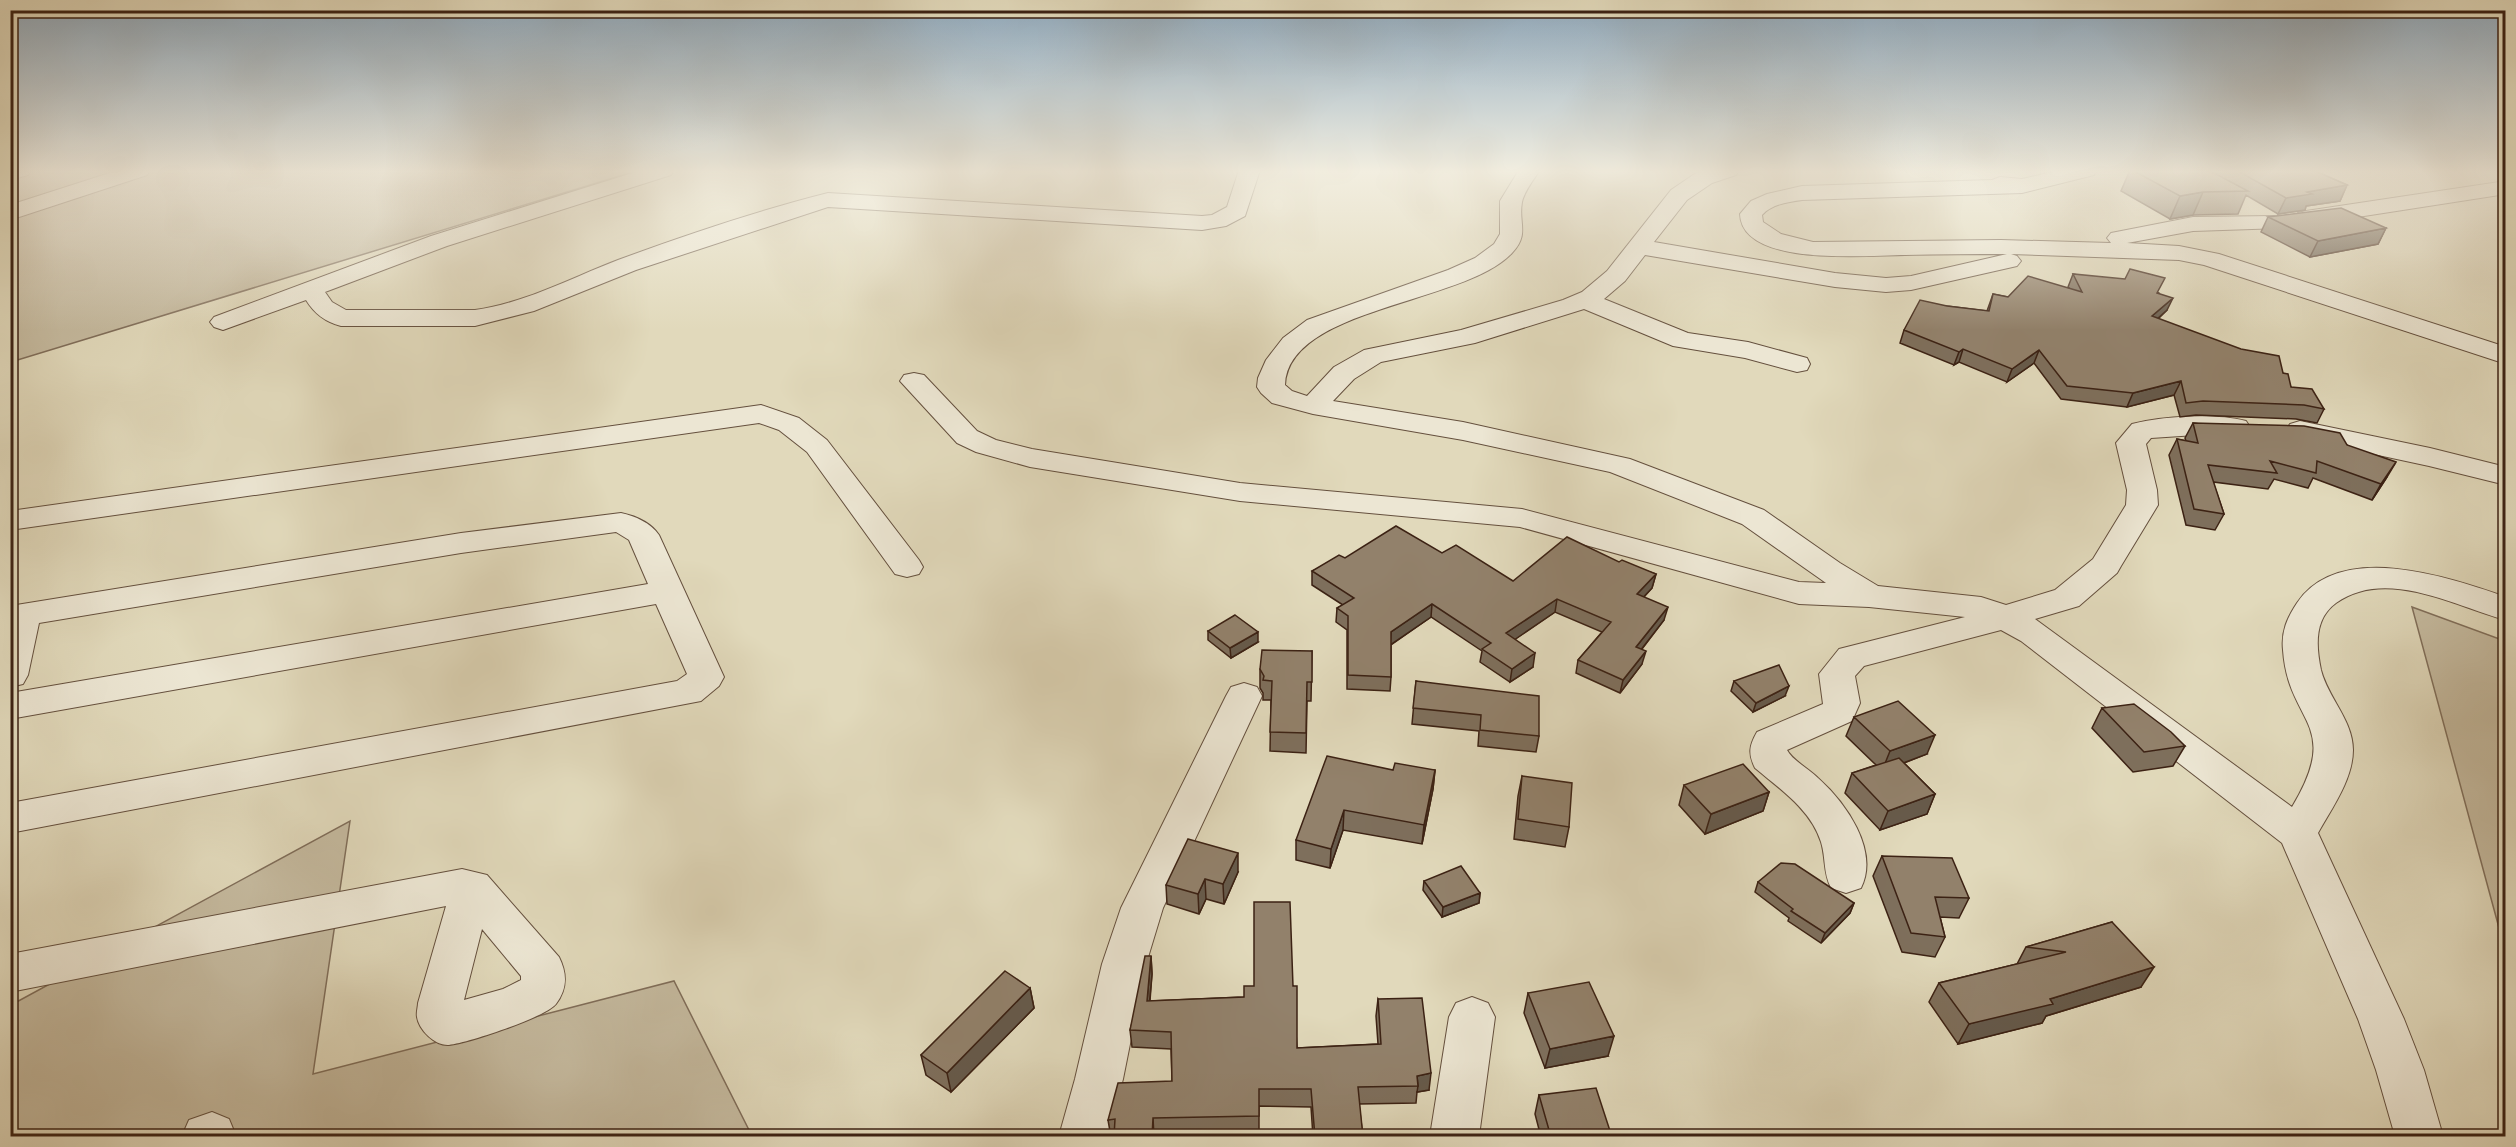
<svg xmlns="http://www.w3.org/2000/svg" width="2516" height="1147" font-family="'Sorts Mill Goudy',serif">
<rect width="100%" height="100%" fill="#e1d9bb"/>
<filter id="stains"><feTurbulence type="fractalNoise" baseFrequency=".00333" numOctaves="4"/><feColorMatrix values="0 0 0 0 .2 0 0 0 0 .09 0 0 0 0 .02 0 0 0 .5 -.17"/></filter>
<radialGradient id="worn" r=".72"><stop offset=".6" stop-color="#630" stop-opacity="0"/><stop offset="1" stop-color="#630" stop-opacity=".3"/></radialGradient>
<path fill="#c5ba9f" stroke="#806e5a" stroke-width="1.5" d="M 11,170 L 639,170 L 11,362 Z
M 2412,607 L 2505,641 L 2505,950 Z
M 350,821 L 313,1074 L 674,981 L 752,1136 L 11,1136 L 11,1005 Z"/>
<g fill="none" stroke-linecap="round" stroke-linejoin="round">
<g stroke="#65503e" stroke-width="2">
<path id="minor" d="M 10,170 L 31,170 L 28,175 L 10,180 Z
M 119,170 L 150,170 L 147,175 L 10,220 L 10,205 Z
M 642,170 L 674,170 L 671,175 L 447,246 L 325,292 L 332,302 L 346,310 L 475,310 C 525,303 571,278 618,260 C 686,235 757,211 828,193 L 1202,216 L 1212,215 L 1227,207 L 1239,170 L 1260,170 L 1245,216 L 1226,226 L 1202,230 L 828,207 L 636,270 L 534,311 L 475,326 L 341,326 C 325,322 314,313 306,300 L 223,330 L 214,327 L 210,322 L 214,317 L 431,236 Z
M 1519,170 L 1540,170 C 1534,179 1524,192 1522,202 C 1518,223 1530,234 1512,253 C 1465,304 1288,307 1285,385 L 1292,391 L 1307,396 L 1334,367 L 1364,350 L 1461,330 L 1563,300 L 1582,292 L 1607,271 L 1671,190 L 1696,173 L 1708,170 L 1739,170 L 1736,175 L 1712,183 L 1687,200 L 1654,242 L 1835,273 L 1886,278 L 1911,276 L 2007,254 C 1973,254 1939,254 1905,255 C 1869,255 1742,268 1740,214 L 1751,201 L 1767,194 L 1802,186 L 1992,180 L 2000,177 L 2022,179 L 2061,170 L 2096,170 L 2094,175 L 2022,193 L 1802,200 C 1788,202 1772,204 1762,215 L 1763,222 L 1781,234 L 1813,242 L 2001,240 L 2111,243 L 2107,238 L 2111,233 L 2193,217 L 2274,216 L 2282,218 L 2285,223 L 2282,228 L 2193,231 L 2127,243 L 2179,246 L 2219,254 L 2506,347 L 2506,364 L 2204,265 L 2179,260 L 2011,254 L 2017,256 L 2021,261 L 2017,266 L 1911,290 L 1886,292 L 1835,287 L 1645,255 L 1625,281 L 1604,299 L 1688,333 L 1748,342 L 1807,358 L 1810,364 L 1807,370 L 1797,372 L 1745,358 L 1673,346 L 1584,309 L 1475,343 L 1381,362 L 1354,379 L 1333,401 L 1463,422 L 1630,459 L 1764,510 L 1840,563 L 1878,586 L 1981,597 L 2006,605 L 2055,590 L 2093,559 L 2126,505 L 2127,490 L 2116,443 L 2132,424 C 2163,416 2215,413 2246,421 L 2250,427 L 2246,433 L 2236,436 L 2196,435 L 2151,438 L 2146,444 L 2157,490 L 2158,505 L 2121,566 L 2117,573 L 2079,606 L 2035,619 L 2292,807 C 2343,722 2288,725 2283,650 C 2281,632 2287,618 2297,603 C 2340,540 2448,577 2506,597 L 2506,620 C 2454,606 2386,567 2336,603 C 2314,619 2316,646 2321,670 C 2328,698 2353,720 2353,750 C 2353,779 2332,808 2318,833 L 2404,1019 L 2424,1070 L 2443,1136 L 2395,1136 L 2376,1070 L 2358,1019 L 2282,843 L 2021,641 L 2001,630 L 1864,666 L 1855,676 L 1860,703 L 1852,721 L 1787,750 C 1792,760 1809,769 1818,778 C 1845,802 1880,850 1861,888 L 1846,893 L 1831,888 C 1823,873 1826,858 1821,842 C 1811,810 1780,789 1755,768 C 1748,754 1749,746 1757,732 L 1823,704 L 1819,674 L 1839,649 L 1965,617 L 1869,607 L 1799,604 L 1520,527 L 1240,501 L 1030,467 L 976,452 L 957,443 L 900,381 L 904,375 L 914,373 L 924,375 L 977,431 L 996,440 L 1032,449 L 1240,483 L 1522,509 L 1799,582 L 1826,583 L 1742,524 L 1610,472 L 1463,440 L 1313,414 L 1272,403 L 1261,393 L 1257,387 L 1258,378 L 1266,360 L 1283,338 L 1307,320 L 1448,270 L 1475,258 L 1494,244 L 1500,234 L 1500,201 Z
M 2506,181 L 2506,194 L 2306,225 L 2298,223 L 2295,218 L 2298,213 L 2306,211 Z
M 761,405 L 799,418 L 827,440 L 919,560 L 923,567 L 919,574 L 907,577 L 895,574 L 807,452 L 779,430 L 759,423 L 10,530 L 10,511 Z
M 2300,421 L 2430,448 L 2506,467 L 2506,485 L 2429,466 L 2290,436 L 2286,430 L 2290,424 Z
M 621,513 C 635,516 651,523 659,535 L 724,677 L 719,686 L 701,701 L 10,833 L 10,803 L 677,681 L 687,674 L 656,604 L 10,719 L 10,693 L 648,584 L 629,540 L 616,532 L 461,553 L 39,623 L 28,675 L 23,684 L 10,687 L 10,606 L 461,533 Z
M 1244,683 L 1257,687 L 1262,696 L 1163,908 L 1146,964 L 1123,1079 L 1108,1136 L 1059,1136 L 1075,1079 L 1102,964 L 1121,908 L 1226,696 L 1231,687 Z
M 462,869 L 487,875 L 559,957 C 567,973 568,988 556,1004 C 546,1017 468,1043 449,1045 C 435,1046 419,1030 417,1017 C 416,1013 418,1007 418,1003 L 446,906 L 10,992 L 10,954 ZM 482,929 L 521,976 L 521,980 L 503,989 L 464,1000 Z
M 1472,997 L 1488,1003 L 1495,1017 L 1479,1136 L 1430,1136 L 1449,1017 L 1456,1003 Z
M 212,1112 L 229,1119 L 236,1136 L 182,1136 L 189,1120 Z"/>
</g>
<use href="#minor" fill="#ece6d3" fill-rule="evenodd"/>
</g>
<path fill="#7e6f5c" stroke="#3c2214" stroke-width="1.5" d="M 2130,170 L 2203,170 L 2215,173 L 2217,170 L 2313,170 L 2347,185 L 2340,201 L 2306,206 L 2305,210 L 2278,214 L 2246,195 L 2238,214 L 2193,215 L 2170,219 L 2121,191 Z
M 2268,217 L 2386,228 L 2378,244 L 2310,257 L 2261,232 Z
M 2073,274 L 2159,293 L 2167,310 L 2158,319 L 2283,373 L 2291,387 L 2324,409 L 2317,423 L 2296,419 L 2196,415 L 2180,417 L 2174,395 L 2127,407 L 2061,399 L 2034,363 L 2007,382 L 1959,362 L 1954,365 L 1900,343 L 1904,330 L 1947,306 L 1987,311 L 1993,294 L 2008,297 L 2069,288 L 2068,287 Z
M 2193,423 L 2347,445 L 2387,477 L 2372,500 L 2313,478 L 2308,488 L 2274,479 L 2268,489 L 2213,482 L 2224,514 L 2215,530 L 2186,525 L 2169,455 L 2177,439 L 2186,441 L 2185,438 Z
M 1442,553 L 1513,581 L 1619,562 L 1656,574 L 1652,588 L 1644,597 L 1664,620 L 1642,649 L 1642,664 L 1620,693 L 1576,673 L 1578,660 L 1602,632 L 1555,612 L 1515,639 L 1533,667 L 1510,682 L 1480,662 L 1482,651 L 1431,617 L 1391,645 L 1391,677 L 1390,691 L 1347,689 L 1347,630 L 1336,622 L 1337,608 L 1343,605 L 1312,585 L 1312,571 L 1345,558 Z
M 1208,631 L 1258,642 L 1231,658 L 1208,640 Z
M 1312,651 L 1311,701 L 1307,701 L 1306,753 L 1270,751 L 1271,700 L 1263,700 L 1263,693 L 1260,688 L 1260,669 Z
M 1416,681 L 1539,736 L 1536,752 L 1478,746 L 1479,731 L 1412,724 Z
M 1734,681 L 1785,696 L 1753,712 L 1731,691 Z
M 2102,708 L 2185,746 L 2173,766 L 2133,772 L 2092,728 Z
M 1854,717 L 1927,754 L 1904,763 L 1935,794 L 1927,814 L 1880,830 L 1845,793 L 1852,773 L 1876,765 L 1846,736 Z
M 1393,770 L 1435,770 L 1433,789 L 1422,844 L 1343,830 L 1330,868 L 1296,860 L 1296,840 Z
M 1522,776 L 1569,827 L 1565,847 L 1514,839 L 1518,796 Z
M 1684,785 L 1769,792 L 1763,811 L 1705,834 L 1679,805 Z
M 1882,856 L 1969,898 L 1959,918 L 1940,917 L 1945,937 L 1935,957 L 1902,952 L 1873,876 Z
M 1238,872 L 1224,904 L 1206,899 L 1199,914 L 1167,904 L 1166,885 Z
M 1424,881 L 1480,893 L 1479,903 L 1442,917 L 1423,890 Z
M 1758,882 L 1854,903 L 1850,913 L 1821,943 L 1788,921 L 1789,918 L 1755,892 Z
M 2112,922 L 2141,987 L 2046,1016 L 2042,1023 L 1958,1044 L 1929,1002 L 1939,983 L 2017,964 L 2026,947 Z
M 1151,956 L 1152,974 L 1150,1001 L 1244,997 L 1293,986 L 1297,1048 L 1378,1044 L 1376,1016 L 1378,999 L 1429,1090 L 1417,1092 L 1416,1103 L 1359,1104 L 1363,1137 L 1313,1137 L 1311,1107 L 1259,1106 L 1259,1133 L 1154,1135 L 1154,1137 L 1111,1137 L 1108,1120 L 1172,1081 L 1171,1049 L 1132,1047 L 1130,1030 Z
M 1030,988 L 1034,1008 L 951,1092 L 926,1075 L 921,1055 Z
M 1528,993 L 1608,1056 L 1545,1068 L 1524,1013 Z
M 1539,1095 L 1612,1137 L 1541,1137 L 1535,1114 Z"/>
<path fill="#665a4b" stroke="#3c2214" stroke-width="1.5" d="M 2347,185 L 2340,201 L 2306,206 L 2305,210 L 2278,214 L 2286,198 L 2307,192 Z
M 2203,192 L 2193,215 L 2170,219 L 2180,196 Z
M 2386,228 L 2378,244 L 2310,257 L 2318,241 Z
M 2173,298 L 2167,310 L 2146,329 L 2152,316 Z
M 1963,349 L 1959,362 L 1954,365 L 1959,352 Z
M 2039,350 L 2034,363 L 2007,382 L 2012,369 Z
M 2181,381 L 2174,395 L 2127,407 L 2133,393 Z
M 2396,462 L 2387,477 L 2372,500 L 2381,484 Z
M 1656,574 L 1652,588 L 1634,607 L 1637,594 Z
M 1557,599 L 1555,612 L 1504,647 L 1506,633 Z
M 1432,604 L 1431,617 L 1390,645 L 1391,632 Z
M 1668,607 L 1664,620 L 1633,660 L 1636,647 Z
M 1258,632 L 1258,642 L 1231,658 L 1230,648 Z
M 1646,651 L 1642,664 L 1620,693 L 1623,680 Z
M 1535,653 L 1533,667 L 1510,682 L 1512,669 Z
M 1789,686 L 1785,696 L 1753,712 L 1756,703 Z
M 1935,735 L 1927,754 L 1882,771 L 1890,751 Z
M 1435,770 L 1433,789 L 1422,844 L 1424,825 Z
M 1769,792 L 1763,811 L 1705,834 L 1711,814 Z
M 1935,794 L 1927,814 L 1880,830 L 1888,811 Z
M 1344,810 L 1343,830 L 1330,868 L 1331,849 Z
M 1238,853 L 1238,872 L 1224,904 L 1223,884 Z
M 1205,879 L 1206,899 L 1199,914 L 1198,894 Z
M 1480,893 L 1479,903 L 1442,917 L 1443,907 Z
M 1854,903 L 1850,913 L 1821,943 L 1825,933 Z
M 1151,956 L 1152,974 L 1148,1018 L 1147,1001 Z
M 2154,967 L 2141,987 L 2046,1016 L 2042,1023 L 1958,1044 L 1969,1024 Z
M 1030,988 L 1034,1008 L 951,1092 L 947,1073 Z
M 1614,1036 L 1608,1056 L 1545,1068 L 1550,1049 Z
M 1431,1073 L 1429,1090 L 1417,1092 L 1418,1086 L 1417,1076 Z
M 1153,1118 L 1154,1137 L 1152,1137 Z"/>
<path fill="#92816b" stroke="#3c2214" stroke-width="1.5" d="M 2132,170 L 2203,170 L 2214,173 L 2248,191 L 2203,192 L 2180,196 Z
M 2236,170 L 2313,170 L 2347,185 L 2307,192 L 2312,194 L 2286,198 Z
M 2341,208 L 2386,228 L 2318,241 L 2268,217 Z
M 2130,269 L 2165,278 L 2157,293 L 2173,298 L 2152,316 L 2241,349 L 2279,356 L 2283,373 L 2288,374 L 2291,387 L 2312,389 L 2324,409 L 2304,405 L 2203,401 L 2186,403 L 2181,381 L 2133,393 L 2067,386 L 2039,350 L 2012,369 L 1963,349 L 1959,352 L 1904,330 L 1920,300 L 1947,306 L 1989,311 L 1993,294 L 2008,297 L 2028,276 L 2082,292 L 2073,274 L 2125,279 Z
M 2193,423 L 2304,426 L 2340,433 L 2347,445 L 2396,462 L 2381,484 L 2317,461 L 2316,473 L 2270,461 L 2277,473 L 2208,465 L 2224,514 L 2194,509 L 2177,439 L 2198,443 Z
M 1396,526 L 1442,553 L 1456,545 L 1513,581 L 1567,537 L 1619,562 L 1622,560 L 1656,574 L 1637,594 L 1668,607 L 1636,647 L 1646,651 L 1623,680 L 1578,660 L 1611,622 L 1557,599 L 1506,633 L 1535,653 L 1512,669 L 1482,649 L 1491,643 L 1432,604 L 1391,632 L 1391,677 L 1348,675 L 1348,616 L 1337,608 L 1354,598 L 1312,571 L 1339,555 L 1345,558 Z
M 1235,615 L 1258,632 L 1230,648 L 1208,631 Z
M 1262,650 L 1312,651 L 1312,682 L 1307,682 L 1306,733 L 1270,732 L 1272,681 L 1263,680 L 1264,676 L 1260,669 Z
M 1779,665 L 1789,686 L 1756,703 L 1734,681 Z
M 1416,681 L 1539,696 L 1539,736 L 1480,730 L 1481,715 L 1413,708 Z
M 1898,701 L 1935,735 L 1890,751 L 1854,717 Z
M 2134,704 L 2171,732 L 2185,746 L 2144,752 L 2102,708 Z
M 1327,756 L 1393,770 L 1395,763 L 1435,770 L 1424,825 L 1344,810 L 1331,849 L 1296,840 Z
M 1899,758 L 1935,794 L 1888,811 L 1852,773 Z
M 1743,764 L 1769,792 L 1711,814 L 1684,785 Z
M 1522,776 L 1572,783 L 1569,827 L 1518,819 Z
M 1188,839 L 1238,853 L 1223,884 L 1205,879 L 1198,894 L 1166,885 Z
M 1882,856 L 1952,858 L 1969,898 L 1935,897 L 1945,937 L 1911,933 Z
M 1781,863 L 1795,864 L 1854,903 L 1825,933 L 1791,911 L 1793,909 L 1758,882 Z
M 1461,866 L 1480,893 L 1443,907 L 1424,881 Z
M 1254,902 L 1290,902 L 1293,986 L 1297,986 L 1297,1048 L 1381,1044 L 1378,999 L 1422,998 L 1431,1073 L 1417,1076 L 1418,1086 L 1358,1087 L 1363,1137 L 1315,1137 L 1311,1089 L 1259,1089 L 1259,1116 L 1153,1118 L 1152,1137 L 1114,1137 L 1115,1119 L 1108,1120 L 1118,1083 L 1172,1081 L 1171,1032 L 1130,1030 L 1145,956 L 1151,956 L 1147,1001 L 1244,997 L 1244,986 L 1254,986 Z
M 2112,922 L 2154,967 L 2050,999 L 2053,1004 L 1969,1024 L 1939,983 L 2066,952 L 2026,947 Z
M 1005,971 L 1030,988 L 947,1073 L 921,1055 Z
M 1589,982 L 1614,1036 L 1550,1049 L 1528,993 Z
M 1596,1088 L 1612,1137 L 1551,1137 L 1539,1095 Z"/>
<linearGradient id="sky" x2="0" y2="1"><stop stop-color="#8faabf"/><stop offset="0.52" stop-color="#f2eee0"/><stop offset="1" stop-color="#f2eee0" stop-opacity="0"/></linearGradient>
<rect width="2516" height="330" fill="url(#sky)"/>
<rect width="2516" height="1147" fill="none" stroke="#e1d9bb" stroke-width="36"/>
<rect x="12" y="12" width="2492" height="1123" fill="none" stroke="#3c2214" stroke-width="3"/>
<rect x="18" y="18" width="2480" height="1111" fill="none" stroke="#3c2214" stroke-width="1.5"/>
<rect width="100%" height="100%" filter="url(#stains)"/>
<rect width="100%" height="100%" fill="url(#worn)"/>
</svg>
